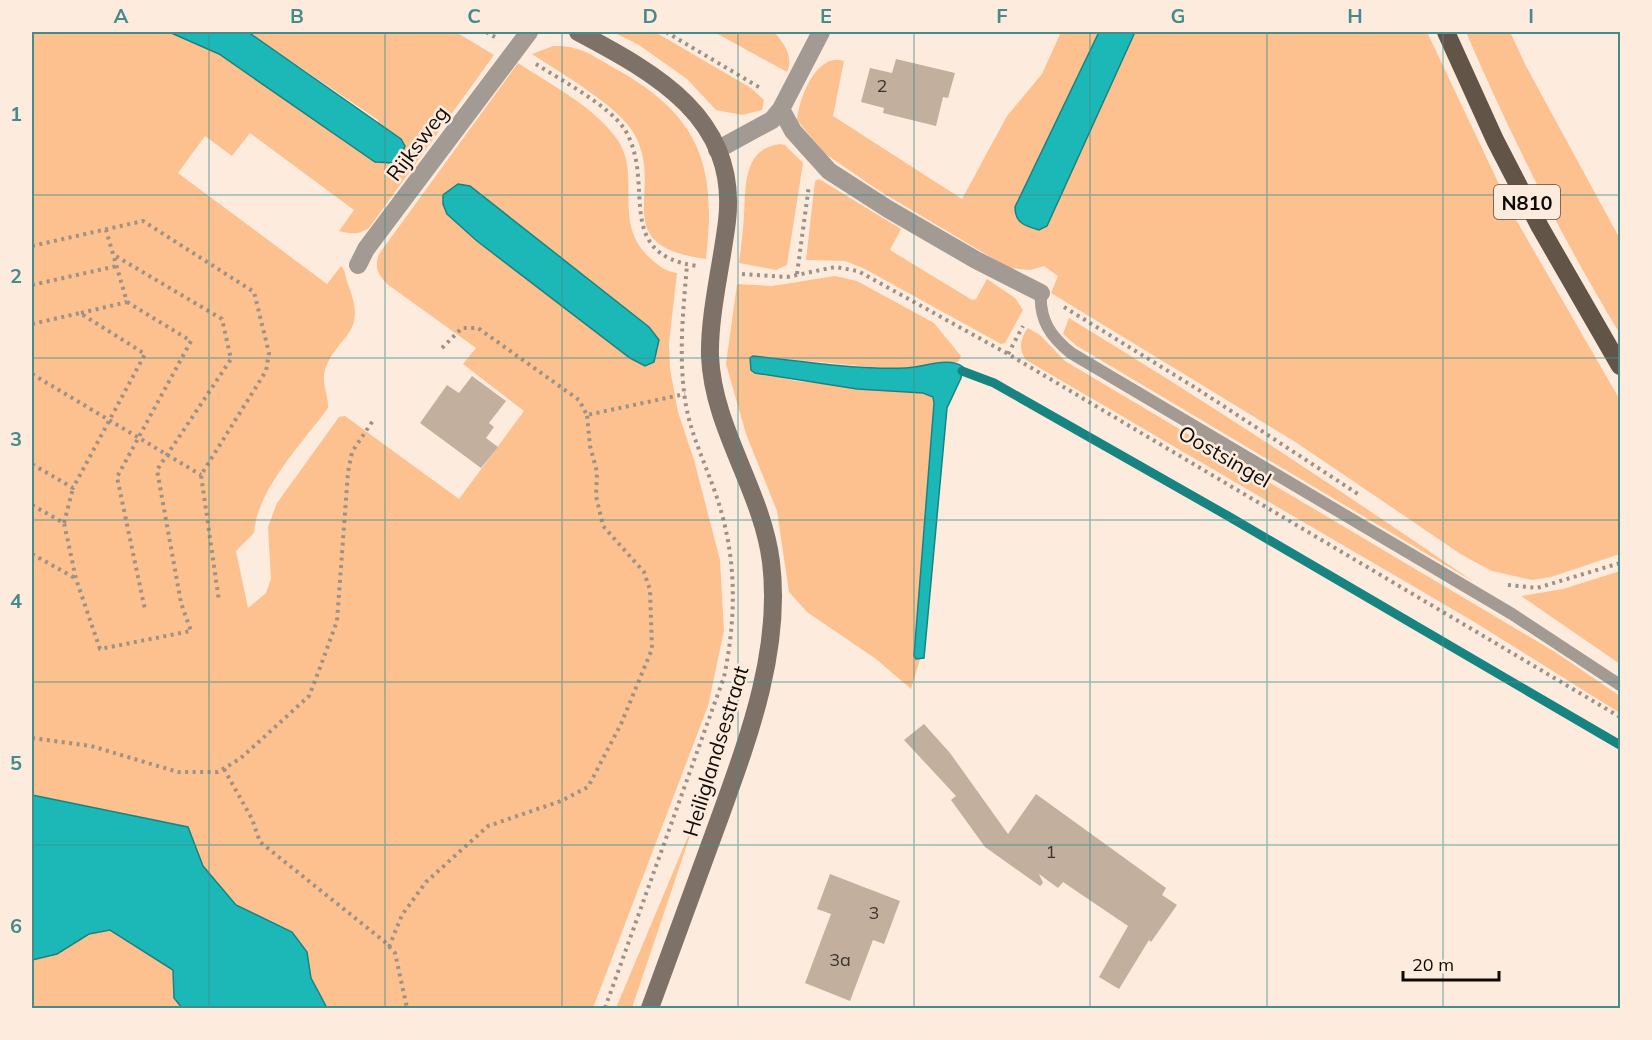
<svg xmlns="http://www.w3.org/2000/svg" width="1652" height="1040" font-family="Mulish,sans-serif">
<rect width="100%" height="100%" fill="#fdecde"/>
<path fill="#fdc18f" fill-rule="evenodd" d="M 32,32 L 174,32 L 219,54 L 375,162 L 378,120 L 248,32 L 456,32 L 494,55 L 369,228 C 358,235 352,234 339,231 L 354,210 L 250,133 L 232,156 L 205,136 L 178,173 L 327,284 L 341,266 C 347,273 345,279 349,287 C 367,334 340,333 326,367 C 320,383 329,394 328,408 C 302,444 257,489 254,533 L 236,551 L 248,608 L 266,593 L 271,579 L 268,527 L 277,503 L 339,417 L 345,416 L 459,499 L 524,411 L 463,364 L 476,348 L 387,284 C 378,274 374,268 379,254 L 518,63 C 551,85 597,108 619,142 C 641,178 612,224 650,258 C 660,267 665,271 677,273 L 669,343 L 670,369 L 678,412 L 694,460 L 720,560 L 724,631 L 708,706 L 593,1008 L 327,1008 L 311,978 L 307,952 L 292,932 L 237,905 L 203,866 L 188,827 L 32,795 ZM 470,186 L 649,327 L 659,340 L 477,241 L 447,215 L 443,204 Z
M 613,32 L 655,32 L 751,88 L 764,100 L 762,110 L 742,115 L 716,110 L 687,79 L 639,45 Z
M 714,32 L 774,32 C 784,43 794,57 787,72 Z
M 1061,32 L 1099,32 L 1053,131 L 1030,227 L 1039,230 L 1047,226 L 1135,32 L 1427,32 L 1515,218 L 1620,400 L 1620,554 L 1551,577 L 1532,580 L 1492,571 L 1462,555 L 1297,443 L 1051,293 L 1058,276 L 1044,266 L 1030,270 L 1009,268 L 878,190 L 824,153 L 797,120 C 799,99 816,52 844,61 L 833,116 L 962,199 L 1007,116 L 1042,74 Z
M 1466,32 L 1510,32 L 1527,68 L 1620,239 L 1620,334 C 1562,238 1510,135 1466,32 Z
M 553,46 C 580,45 593,56 616,69 C 700,116 717,165 706,259 C 603,245 668,189 633,132 C 617,105 559,72 532,54 Z
M 780,144 L 785,145 L 803,163 L 787,265 L 776,270 L 739,263 C 741,248 743,232 744,216 C 746,188 742,149 780,144 Z
M 819,179 L 901,229 L 890,250 L 972,300 L 976,299 L 987,279 L 1015,298 L 1023,310 L 1005,343 L 1001,344 L 863,268 L 845,261 L 806,260 L 815,181 Z
M 835,276 L 857,281 L 934,323 L 961,356 L 958,362 L 893,369 L 753,356 L 751,370 L 796,381 L 923,393 L 933,397 L 934,403 L 914,656 L 920,659 L 911,689 L 876,659 L 807,612 L 789,592 L 777,511 L 746,434 L 726,364 L 737,284 L 772,286 Z
M 1069,318 C 1207,402 1341,490 1474,582 L 1077,346 L 1063,334 Z
M 1028,328 L 1040,335 L 1065,361 L 1555,652 L 1620,696 L 1620,713 L 1471,620 L 1026,360 C 1018,349 1020,338 1028,328 Z
M 1620,571 L 1620,664 L 1521,596 L 1563,589 Z
M 697,815 L 632,1008 L 616,1008 Z
M 110,930 L 173,970 L 174,998 L 182,1008 L 32,1008 L 32,960 L 57,954 L 89,934 Z"/>
<path fill="#1bb8b7" stroke="#188482" stroke-width="1.5" d="M 169,32 L 248,32 L 401,139 L 405,146 L 401,156 L 394,163 L 375,162 L 219,54 Z
M 1099,32 L 1135,32 L 1047,226 L 1039,230 C 1025,226 1015,223 1015,207 Z
M 458,184 L 470,186 L 649,327 L 659,340 L 654,362 L 645,366 L 630,358 L 477,241 L 447,214 L 443,204 L 443,195 Z
M 753,356 C 803,361 855,370 905,368 C 922,368 949,356 963,367 L 961,378 L 947,408 L 924,658 L 916,659 L 914,656 L 934,403 L 933,397 L 923,393 L 857,389 L 755,373 L 751,370 L 750,358 Z
M 32,795 L 188,827 L 203,866 L 236,905 L 292,932 L 307,952 L 311,978 L 327,1008 L 182,1008 L 174,998 L 173,970 L 110,930 L 89,934 L 57,954 L 32,960 Z"/>
<g fill="none" stroke-linecap="round" stroke-linejoin="round">
<path stroke="#188482" stroke-width="9" d="M 962,371 L 994,383 L 1228,516 L 1620,745"/>
</g>
<path fill="#c3af9e" d="M 896,59 L 955,73 L 948,98 L 943,97 L 936,126 L 883,113 L 884,108 L 861,102 L 870,68 L 892,73 Z
M 472,376 L 506,401 L 489,423 L 494,427 L 486,438 L 498,447 L 481,468 L 420,423 L 447,385 L 459,393 Z
M 924,724 L 950,753 L 1008,834 L 1036,794 L 1166,888 L 1162,895 L 1177,905 L 1151,942 L 1149,940 L 1119,989 L 1099,977 L 1128,926 L 1063,882 L 1058,888 L 1039,874 L 1043,883 L 1040,886 L 985,847 L 951,800 L 956,796 L 904,740 Z
M 830,874 L 900,901 L 884,944 L 873,940 L 850,1001 L 805,983 L 831,914 L 817,909 Z"/>
<g fill="none" stroke-linecap="round" stroke-linejoin="round">
<path stroke="#9e9287" stroke-width="4" stroke-dasharray="3 4.5" stroke-linecap="butt" d="M 486,32 L 495,37
M 666,32 L 762,89
M 536,64 C 562,81 609,105 625,130 C 657,183 611,254 697,266
M 32,246 L 143,221 L 254,292 L 269,353 L 266,371 L 201,475 L 219,601
M 742,274 L 787,277 L 835,267 L 858,271 L 1008,354 L 1620,717
M 797,274 L 809,185
M 32,285 L 117,266
M 127,302 L 191,341 L 117,477 L 145,610
M 1064,307 L 1199,390 L 1361,496
M 81,313 L 127,302 L 106,230
M 32,324 L 80,313 L 145,354 L 73,488 L 32,464
M 442,348 L 462,328 L 478,328 L 579,400 L 587,415 L 685,394
M 1008,354 L 1023,326
M 32,374 L 201,475
M 32,505 L 64,523 L 76,579 L 100,649 L 191,631 L 181,603 L 157,470 L 231,359 L 222,319 L 114,255
M 64,523 L 73,488
M 32,554 L 75,578
M 1508,585 L 1537,588 L 1620,563
M 32,738 L 91,746 L 178,772 L 218,772 L 241,758 L 309,696 L 321,665 L 337,621 L 348,472 L 352,452 L 374,419
M 224,769 L 252,819 L 260,842 L 385,942 L 395,953 L 407,1008
M 389,947 L 402,915 L 426,882 L 488,826 L 561,801 L 588,787 L 621,724 L 652,649 L 650,590 L 644,572 L 603,526 L 596,496 L 597,472 L 590,446 L 587,415
M 605,1008 L 724,677 C 737,614 737,554 715,492 C 705,463 692,437 686,406 C 678,358 683,313 687,265"/>
<path stroke="#a39a93" stroke-width="12" d="M 1041,293 C 1039,320 1051,337 1071,353 L 1512,614 L 1620,685"/>
<path stroke="#a39a93" stroke-width="18" d="M 781,109 L 793,131 L 829,171 L 888,209 L 976,260 L 1041,293
M 717,150 L 772,120 L 781,109 L 821,32
M 358,265 L 366,249 L 529,32"/>
<path stroke="#7e7167" stroke-width="18" d="M 578,32 C 655,73 739,118 727,221 C 722,263 709,315 710,356 C 713,429 762,490 771,562 C 782,652 747,742 717,825 C 695,886 672,947 650,1008"/>
<path stroke="#635448" stroke-width="18" d="M 1446,32 L 1495,140 L 1540,227 L 1620,366"/>
</g>
<path fill="none" stroke="#448c8b" stroke-width="1.5" stroke-opacity="0.55" d="M 209,32 L 209,1008M 385,32 L 385,1008M 562,32 L 562,1008M 738,32 L 738,1008M 914,32 L 914,1008M 1090,32 L 1090,1008M 1267,32 L 1267,1008M 1443,32 L 1443,1008M 32,195 L 1620,195M 32,358 L 1620,358M 32,520 L 1620,520M 32,682 L 1620,682M 32,845 L 1620,845"/>
<g text-anchor="middle" dominant-baseline="central" stroke-width="5" stroke-linejoin="round" paint-order="stroke">
<g font-size="18" fill="#3d332b">
<text x="882" y="85">2</text>
<text x="1051" y="851">1</text>
<text x="874" y="912">3</text>
<text x="840" y="959">3a</text>
</g>
<rect fill="#fdecde" stroke="#574e46" stroke-width="1.5" x="1494" y="185" width="66" height="34" rx="4.5"/>
<g font-size="20" font-weight="bold" fill="#100a05">
<text x="1527" y="202">N810</text>
</g>
<g font-size="21" fill="#100a05" stroke="#fdecde">
<text transform="translate(417 143) rotate(-53)">Rijksweg</text>
<text transform="translate(1225 456) rotate(30)">Oostsingel</text>
<text transform="translate(715 751) rotate(-73)">Heiliglandsestraat</text>
</g>
</g>
<rect width="1652" height="1040" fill="none" stroke="#fdecde" stroke-width="66"/>
<path d="M1403 971v9h96v-9" fill="none" stroke="#100a05" stroke-width="3"/>
<text x="1412" y="971" font-size="18" fill="#100a05" stroke="#fdecde" stroke-width="4.5" paint-order="stroke">20 m</text>
<rect x="33" y="33" width="1586" height="974" fill="none" stroke="#448c8b" stroke-width="2"/>
<g font-size="20" text-anchor="middle" font-weight="bold" fill="#448c8b">
<text x="121" y="23">A</text>
<text x="297" y="23">B</text>
<text x="474" y="23">C</text>
<text x="650" y="23">D</text>
<text x="826" y="23">E</text>
<text x="1002" y="23">F</text>
<text x="1178" y="23">G</text>
<text x="1355" y="23">H</text>
<text x="1531" y="23">I</text>
<text x="16" y="121">1</text>
<text x="16" y="283">2</text>
<text x="16" y="446">3</text>
<text x="16" y="608">4</text>
<text x="16" y="770">5</text>
<text x="16" y="933">6</text>
</g>
</svg>
